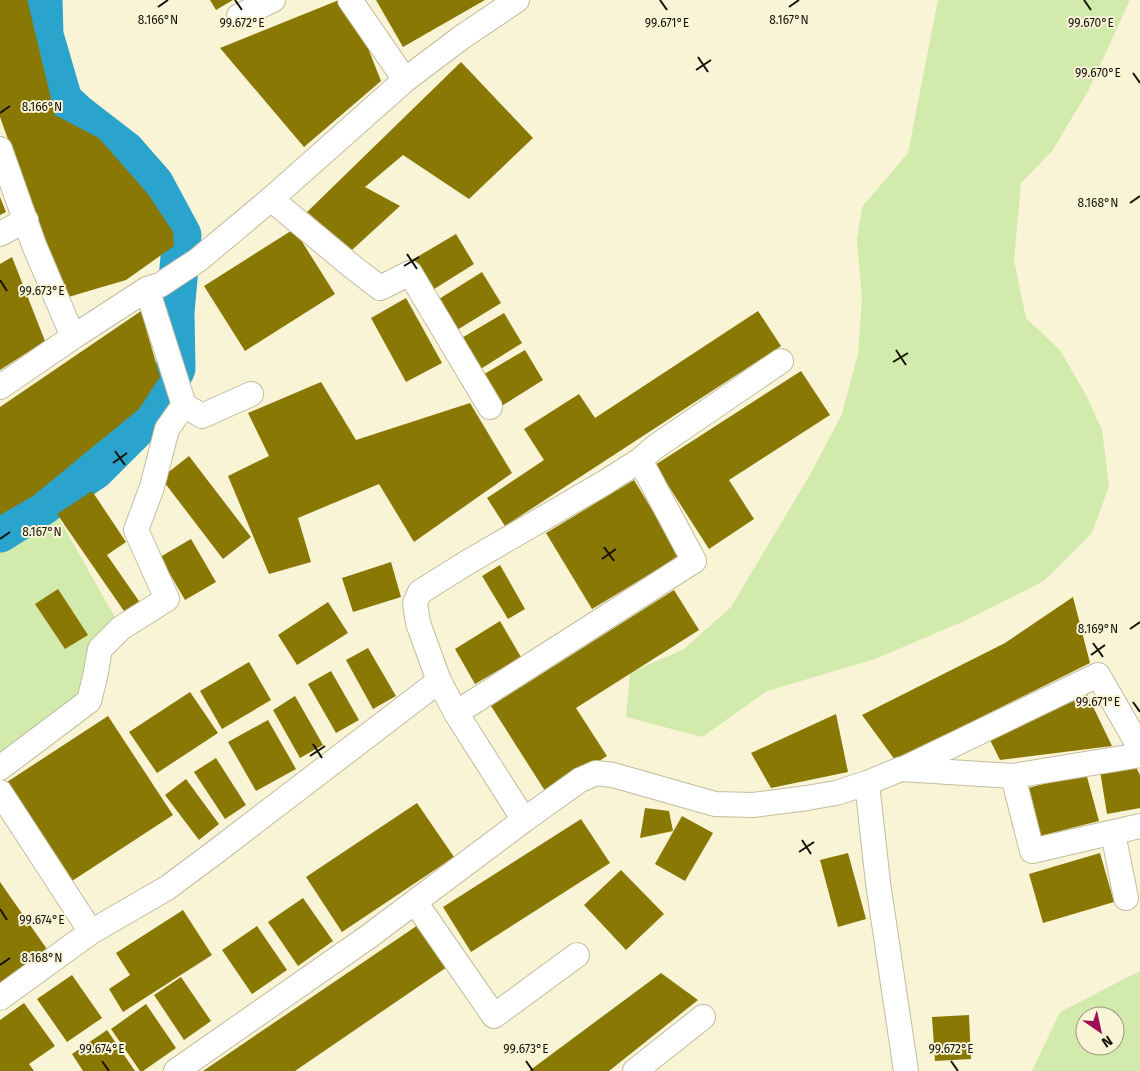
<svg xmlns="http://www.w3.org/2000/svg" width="1140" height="1071" font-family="'Fira Sans',sans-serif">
<rect width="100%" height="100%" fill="#f9f4d6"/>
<path fill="#d2eaab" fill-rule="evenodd" d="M 938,0 L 1130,0 L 1088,91 L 1052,151 L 1021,183 L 1014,260 L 1026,318 L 1060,350 L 1086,395 L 1102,430 L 1109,486 L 1092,533 L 1044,581 L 962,622 L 875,659 L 767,691 L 702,737 L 626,717 L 630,673 L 684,649 L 731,607 L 811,473 L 842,414 L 858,354 L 862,299 L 857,240 L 862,207 L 908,153 Z
M 45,494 L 121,628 L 89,701 L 0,768 L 0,520 Z
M 1140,971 L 1140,1071 L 1032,1071 L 1060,1012 ZM 1085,1016 L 1115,1016 L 1115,1046 L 1085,1046 Z"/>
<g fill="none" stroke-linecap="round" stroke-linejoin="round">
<path stroke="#2ba4cd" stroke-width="39" d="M 0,533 L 44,505 L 95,470 L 142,423 L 176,369 L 175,312 L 182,235 L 154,183 L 126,151 L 78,114 L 63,100 L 44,35 L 43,0"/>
</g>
<path fill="#8a7804" d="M 0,0 L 28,0 L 28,3 L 55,115 L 99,138 L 148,194 L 173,232 L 174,246 L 126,280 L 65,298 L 0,117 Z
M 210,0 L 233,0 L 216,10 Z
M 339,0 L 349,0 L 381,81 L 304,147 L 220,48 Z
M 376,0 L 485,0 L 403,47 Z
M 461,62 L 533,138 L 469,199 L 403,155 L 365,187 L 400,206 L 352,250 L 307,212 Z
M 0,197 L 6,212 L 0,215 Z
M 294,229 L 335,294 L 245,351 L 204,286 Z
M 456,234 L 474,264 L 431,291 L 412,260 Z
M 12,257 L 45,341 L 0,370 L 0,264 Z
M 482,272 L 501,303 L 457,330 L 439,299 Z
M 406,298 L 442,363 L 406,382 L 371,318 Z
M 141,311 L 160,377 L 139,409 L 33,496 L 0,515 L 0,407 Z
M 758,311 L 781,346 L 505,526 L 487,498 L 544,460 L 524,429 L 579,394 L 595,418 Z
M 504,313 L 522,343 L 479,370 L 460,339 Z
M 525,350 L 543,380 L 500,407 L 481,376 Z
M 801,371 L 830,415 L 729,480 L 754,519 L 709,549 L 655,465 Z
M 321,382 L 356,440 L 470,403 L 512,473 L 414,542 L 379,484 L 298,518 L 311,562 L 269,574 L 228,476 L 269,456 L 248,413 Z
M 189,456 L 251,537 L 223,559 L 161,478 Z
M 634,480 L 680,556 L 592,609 L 546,533 Z
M 92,491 L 126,542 L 107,555 L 141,604 L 126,614 L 57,514 Z
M 191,539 L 216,582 L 185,600 L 160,557 Z
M 391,562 L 401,597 L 353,612 L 342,578 Z
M 500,565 L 525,609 L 508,619 L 482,576 Z
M 58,589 L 88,635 L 65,649 L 35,604 Z
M 674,590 L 699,630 L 576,708 L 607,756 L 547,794 L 491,706 Z
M 1073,597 L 1090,663 L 895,760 L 862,715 L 1005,643 Z
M 328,602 L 348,633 L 297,665 L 278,635 Z
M 500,621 L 521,657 L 475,684 L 455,649 Z
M 368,648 L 396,696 L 373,709 L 346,660 Z
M 249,662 L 271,700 L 222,729 L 200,691 Z
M 331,671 L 359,720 L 336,733 L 308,684 Z
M 190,692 L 218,733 L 157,773 L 129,732 Z
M 1086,692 L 1112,746 L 1000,760 L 990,740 Z
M 295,696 L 323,745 L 300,758 L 273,710 Z
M 836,714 L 848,772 L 771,788 L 751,753 Z
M 108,716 L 173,815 L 72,881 L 7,782 Z
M 268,720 L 296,769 L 256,791 L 228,742 Z
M 216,758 L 246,805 L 225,819 L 194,772 Z
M 1132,759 L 1140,775 L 1140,808 L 1107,814 L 1099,765 Z
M 1086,773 L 1099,821 L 1040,836 L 1028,788 Z
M 186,779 L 219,824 L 199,840 L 165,795 Z
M 417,803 L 454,857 L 342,932 L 306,877 Z
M 645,808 L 669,811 L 673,831 L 640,838 Z
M 682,816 L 713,833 L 685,881 L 655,864 Z
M 581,819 L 610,863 L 471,952 L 443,907 Z
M 848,853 L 866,919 L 838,927 L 820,860 Z
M 1100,853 L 1114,902 L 1043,923 L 1029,874 Z
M 621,870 L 664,914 L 626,950 L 584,905 Z
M 0,882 L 49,952 L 0,984 Z
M 303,898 L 333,941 L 298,966 L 268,922 Z
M 183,910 L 212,955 L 123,1012 L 109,989 L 130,975 L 116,953 Z
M 418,925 L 447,967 L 295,1071 L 203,1071 Z
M 257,926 L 287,970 L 252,994 L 222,950 Z
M 661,973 L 698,1000 L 609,1071 L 529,1071 Z
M 72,975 L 102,1018 L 67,1042 L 37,999 Z
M 181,977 L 211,1021 L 184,1040 L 154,995 Z
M 24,1003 L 55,1046 L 29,1064 L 34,1071 L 0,1071 L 0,1020 Z
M 146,1004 L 176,1048 L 143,1071 L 140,1071 L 111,1029 Z
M 969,1015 L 971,1059 L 935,1061 L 932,1017 Z
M 107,1030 L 135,1071 L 83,1071 L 72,1054 Z"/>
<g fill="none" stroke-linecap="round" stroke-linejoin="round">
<g stroke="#c2bda0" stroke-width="26">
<path id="minor" d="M 350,0 L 405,80
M 239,16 L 273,0
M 0,149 L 34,245 L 73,337
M 271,199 L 354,268 L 380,288 L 410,273 L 490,407
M 0,234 L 26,220
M 0,387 L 73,337 L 147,289 L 160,285 L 198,260 L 271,199 L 405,80 L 462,37 L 517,0
M 184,405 L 202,416 L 251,394
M 456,713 L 694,561 L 640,460
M 0,768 L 89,701 L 95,677 L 100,649 L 121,628 L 167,599 L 136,530 L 152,487 L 167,429 L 184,405 L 147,289
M 903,769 L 1098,675 L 1140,748
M 1013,776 L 1032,851 L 1140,826
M 867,783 L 878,883 L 906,1071
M 0,792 L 91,932
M 524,820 L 456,713 L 439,681 L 418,623 L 415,603 L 420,592 L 468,562 L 604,483 L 640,460 L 655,447 L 781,361
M 1113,833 L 1126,898
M 415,902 L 494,1016 L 577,955
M 0,998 L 91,932 L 167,888 L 214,853 L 439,681
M 176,1071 L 368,937 L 524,820 L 580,780 L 596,773 L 613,775 L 715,804 L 753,805 L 807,798 L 836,793 L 867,783 L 901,769 L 1013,776 L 1140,755
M 635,1071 L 703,1017"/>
</g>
<use href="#minor" stroke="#fff" stroke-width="24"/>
</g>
<path fill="none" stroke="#141208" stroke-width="2" d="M 235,0 L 242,10M 660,0 L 667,10M 1084,0 L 1091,10M 158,7 L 168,0M 789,7 L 799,0M 698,57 L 708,72M 696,70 L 711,60M 1133,73 L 1140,83M 0,113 L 10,106M 1130,203 L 1140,196M 407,254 L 417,269M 404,266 L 419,257M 0,280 L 7,291M 896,350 L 906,365M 893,362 L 908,353M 115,451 L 125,465M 113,463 L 127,453M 0,539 L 10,532M 604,547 L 614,561M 602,559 L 616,549M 1130,629 L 1140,622M 1093,643 L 1103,657M 1091,655 L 1105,645M 1133,702 L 1140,712M 313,744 L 322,758M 310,756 L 325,746M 802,840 L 811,854M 799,852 L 814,842M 0,909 L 7,920M 0,965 L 10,958M 102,1061 L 109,1071M 526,1061 L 533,1071M 951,1061 L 958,1071"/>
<g font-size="12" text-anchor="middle" fill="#141208" stroke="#f9f4d6" stroke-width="4" stroke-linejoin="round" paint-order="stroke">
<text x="158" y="24">8.166°N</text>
<text x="789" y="24">8.167°N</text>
<text x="242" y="27">99.672°E</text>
<text x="667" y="27">99.671°E</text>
<text x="1091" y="27">99.670°E</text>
<text x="1098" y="77">99.670°E</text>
<text x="42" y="111">8.166°N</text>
<text x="1098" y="207">8.168°N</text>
<text x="42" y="295">99.673°E</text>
<text x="42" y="536">8.167°N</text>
<text x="1098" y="633">8.169°N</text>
<text x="1098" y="706">99.671°E</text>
<text x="42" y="924">99.674°E</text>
<text x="42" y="962">8.168°N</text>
<text x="102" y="1053">99.674°E</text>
<text x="526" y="1053">99.673°E</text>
<text x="951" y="1053">99.672°E</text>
</g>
<g transform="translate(1100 1031) rotate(146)"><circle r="24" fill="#f9f4d6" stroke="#9d9a84"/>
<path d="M0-4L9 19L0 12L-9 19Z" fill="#9e0d58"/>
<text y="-8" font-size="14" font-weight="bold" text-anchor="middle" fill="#141208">N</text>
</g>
</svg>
